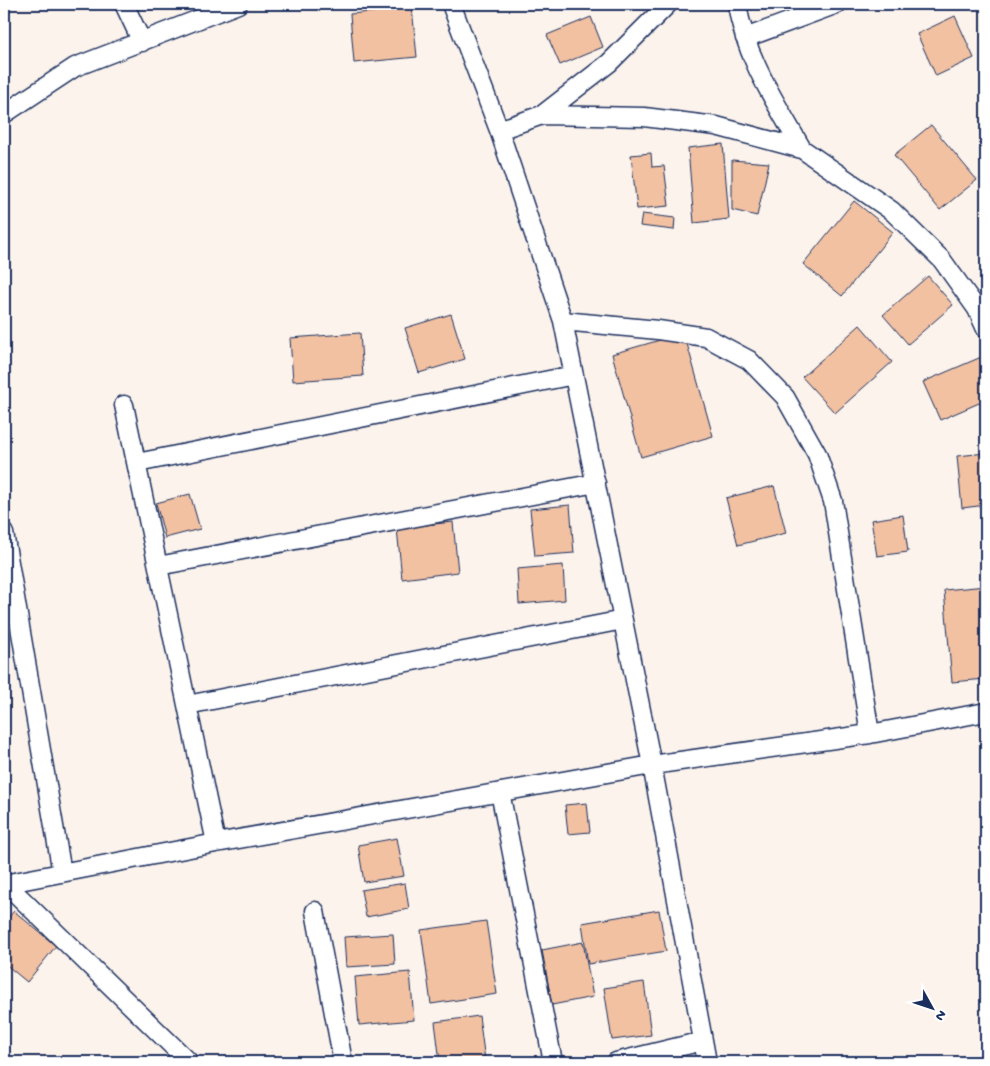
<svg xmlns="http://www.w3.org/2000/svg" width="990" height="1066" font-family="'Gochi Hand',sans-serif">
<rect width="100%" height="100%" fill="#fcf3ec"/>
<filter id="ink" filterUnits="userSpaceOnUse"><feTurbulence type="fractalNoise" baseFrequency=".02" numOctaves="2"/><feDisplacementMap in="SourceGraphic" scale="10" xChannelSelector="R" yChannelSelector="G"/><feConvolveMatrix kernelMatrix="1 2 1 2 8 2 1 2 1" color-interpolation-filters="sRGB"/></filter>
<g filter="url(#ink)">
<path fill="#f2c1a2" stroke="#1b2f5e" d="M 412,8 L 417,57 L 354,63 L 350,14 Z
M 955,16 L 974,58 L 936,76 L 917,34 Z
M 591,17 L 603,47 L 560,65 L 547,35 Z
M 931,125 L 977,180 L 940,210 L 894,155 Z
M 723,144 L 729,219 L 694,223 L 688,148 Z
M 651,153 L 652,167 L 664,166 L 669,206 L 637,209 L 631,155 Z
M 732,160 L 769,163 L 757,216 L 732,210 Z
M 854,201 L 893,232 L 842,296 L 803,264 Z
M 642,214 L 675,218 L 674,230 L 640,226 Z
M 928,276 L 953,305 L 908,344 L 883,315 Z
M 451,314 L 465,359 L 419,373 L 405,328 Z
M 860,325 L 892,362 L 835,413 L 802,377 Z
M 360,333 L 363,376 L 293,381 L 290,338 Z
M 684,333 L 713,436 L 641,457 L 612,354 Z
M 986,355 L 986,400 L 940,420 L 923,382 Z
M 986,453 L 986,505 L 962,508 L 957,456 Z
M 774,486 L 786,533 L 738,545 L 726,498 Z
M 190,494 L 200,529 L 165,538 L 156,503 Z
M 570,505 L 574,553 L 535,556 L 530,509 Z
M 903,515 L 908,552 L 877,556 L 871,520 Z
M 453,522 L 458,572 L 402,579 L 397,528 Z
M 563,565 L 565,600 L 519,604 L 517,569 Z
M 986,586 L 986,679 L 952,682 L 944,590 Z
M 4,799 L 10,819 L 4,820 Z
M 587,803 L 590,832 L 568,834 L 565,805 Z
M 397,838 L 404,876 L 364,882 L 358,845 Z
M 405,883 L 409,909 L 366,917 L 361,890 Z
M 659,910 L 666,951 L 588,964 L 582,923 Z
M 14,911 L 56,946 L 27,982 L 4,963 L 4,920 L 5,921 Z
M 486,921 L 497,994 L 431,1004 L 421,930 Z
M 393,934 L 395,964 L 346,967 L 344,937 Z
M 583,942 L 593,997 L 552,1005 L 542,950 Z
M 410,972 L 414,1020 L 359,1025 L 355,977 Z
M 644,982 L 651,1035 L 612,1040 L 604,988 Z
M 479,1016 L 485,1060 L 440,1062 L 435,1022 Z"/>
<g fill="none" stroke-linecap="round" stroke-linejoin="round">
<g stroke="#1b2f5e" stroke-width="21">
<path id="street" d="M 124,4 L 142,42
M 451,4 L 499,130 L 563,321 L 652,765 L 707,1062
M 737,4 C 745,57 776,103 802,149
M 745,38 L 837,4
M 4,114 L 75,67 L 238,4
M 542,115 L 644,117 L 716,126 L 802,149 L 892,211 L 942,260 L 977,309 L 986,329
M 499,130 L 542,115 L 609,63 L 668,4
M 563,321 L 658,330 L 706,337 L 749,360 L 785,397 L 817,454 L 833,501 L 870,734
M 124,405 L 216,843
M 137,463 L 574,375
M 4,533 L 62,873
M 158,566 L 596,483
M 187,705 L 623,620
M 500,792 L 553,1062
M 4,884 L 216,843 L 652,765 L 870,734 L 986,712
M 6,884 L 189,1062
M 315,911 L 343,1062
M 616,1062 L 703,1041"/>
</g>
<use href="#street" stroke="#fff" stroke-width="18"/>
</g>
</g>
<rect width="990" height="1066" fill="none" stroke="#fff" stroke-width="20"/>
<rect x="10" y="10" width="970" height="1046" fill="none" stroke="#1b2f5e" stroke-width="2" filter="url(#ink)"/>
<g transform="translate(932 1008) rotate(130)" stroke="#ffffff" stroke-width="4" paint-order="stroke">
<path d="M0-4L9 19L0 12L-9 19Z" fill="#1b2f5e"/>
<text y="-8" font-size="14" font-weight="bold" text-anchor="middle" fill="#1b2f5e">N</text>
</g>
</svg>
